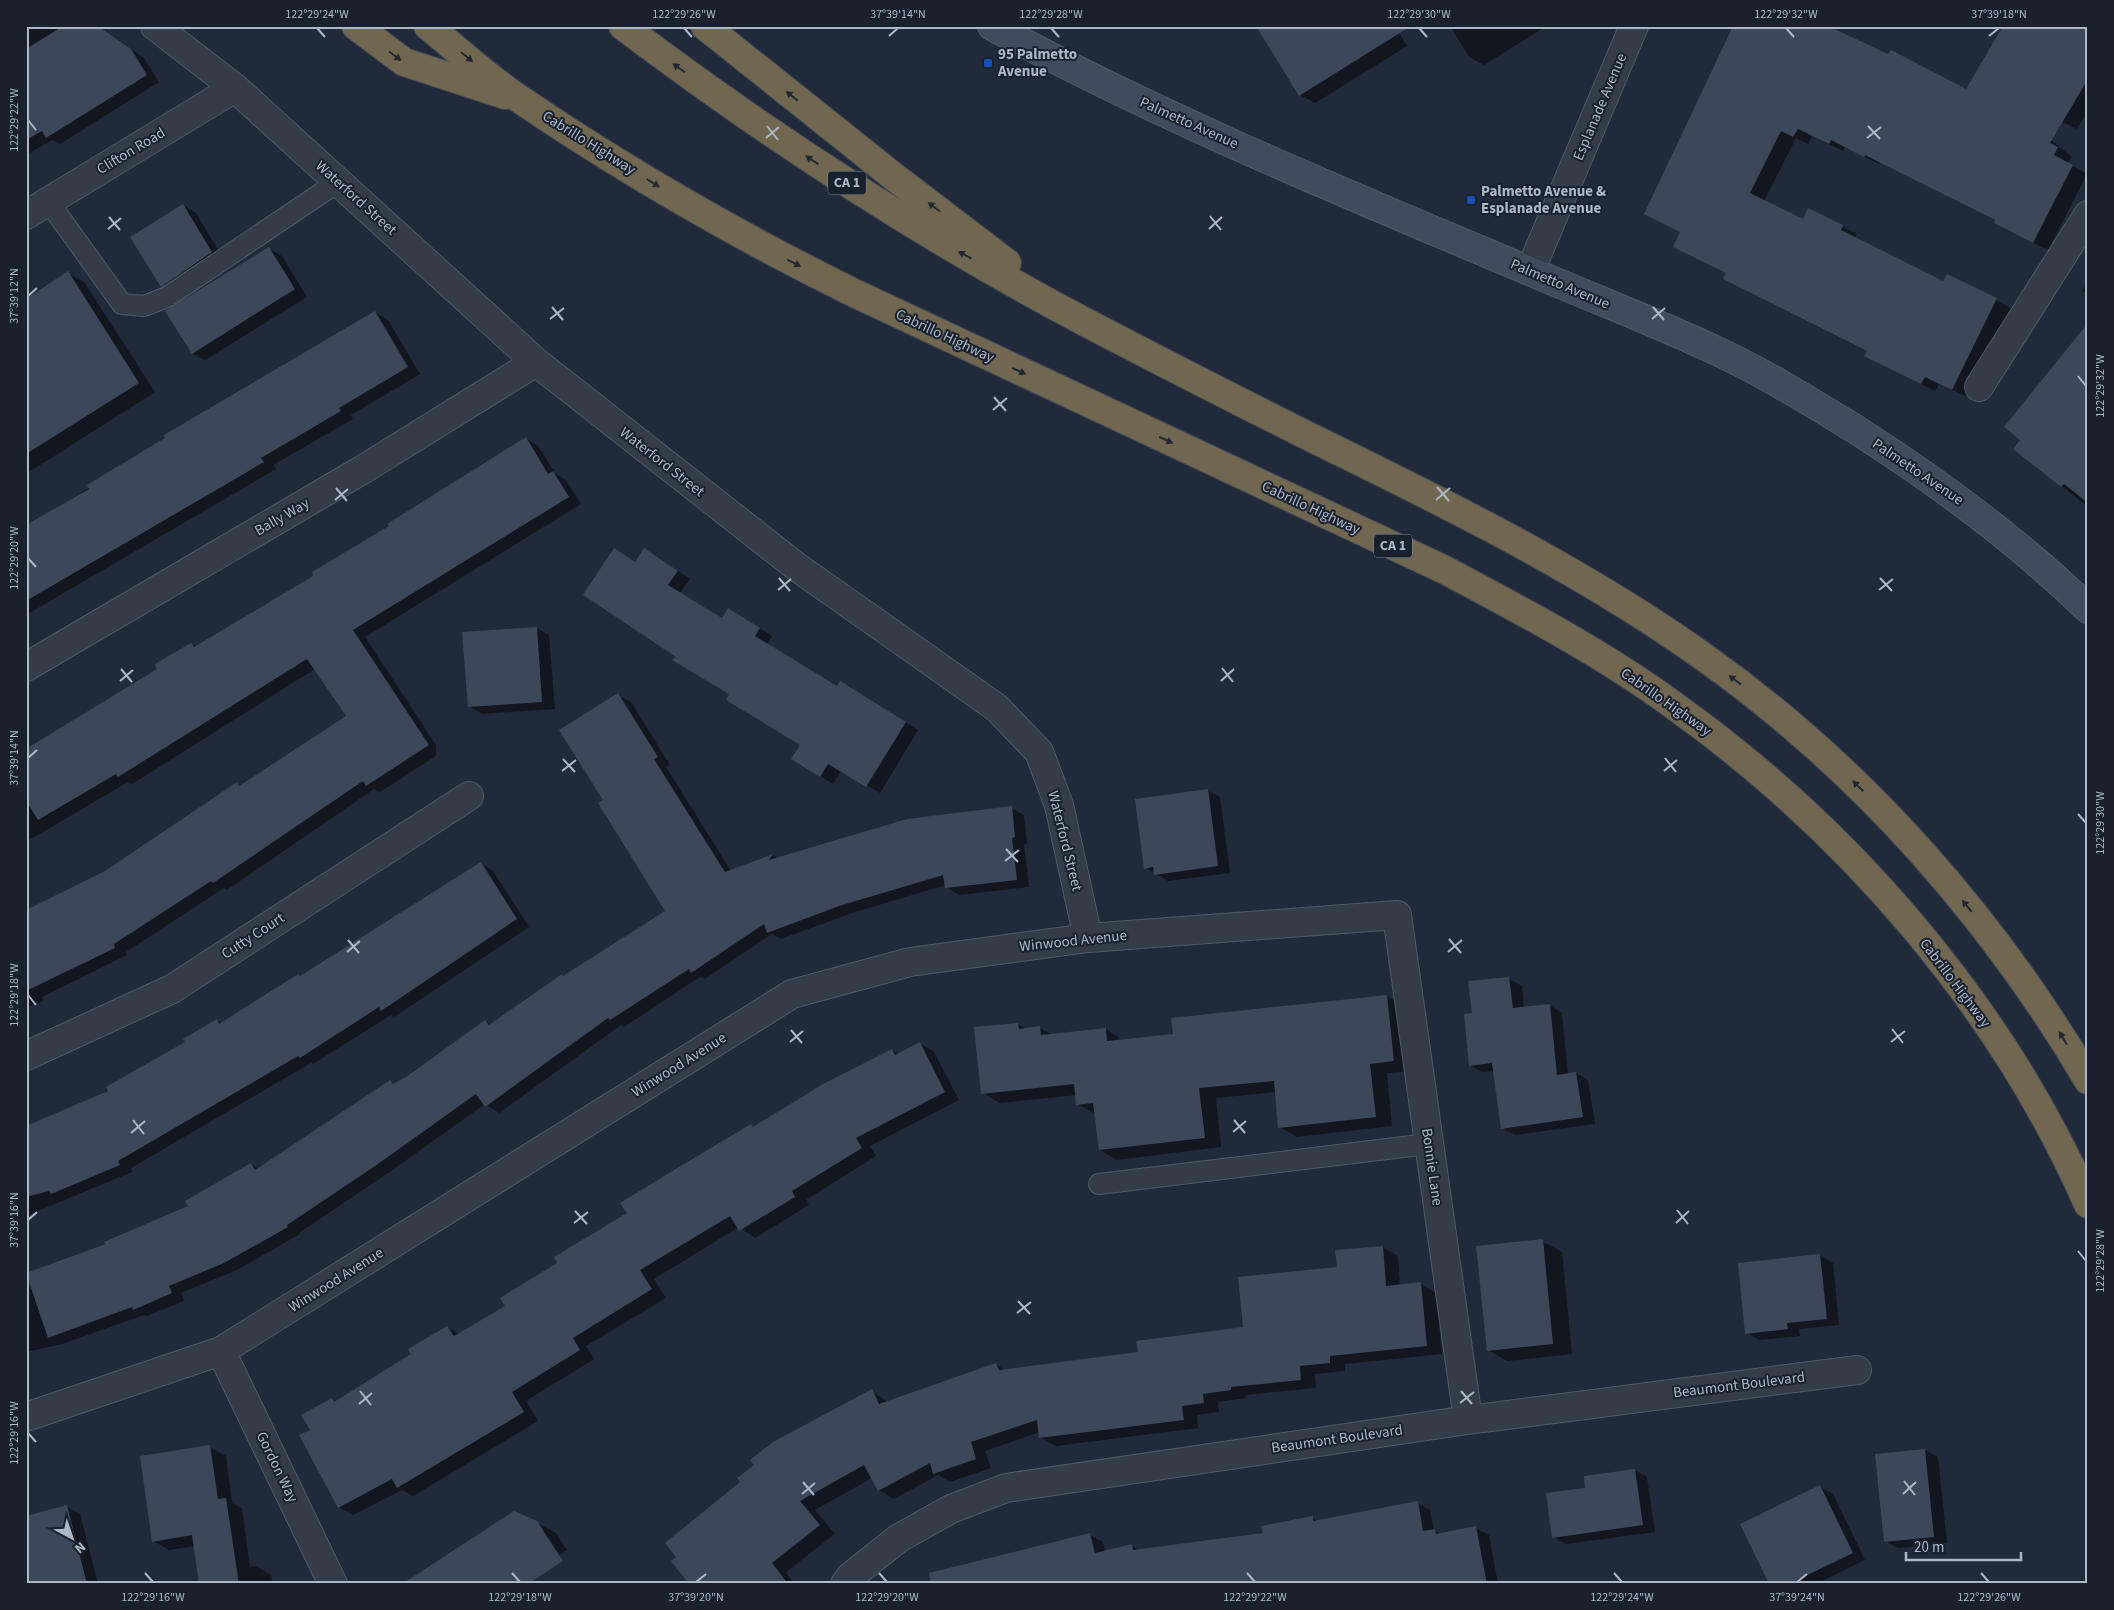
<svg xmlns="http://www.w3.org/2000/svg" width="2114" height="1610" font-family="'Source Sans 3',sans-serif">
<rect width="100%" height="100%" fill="#202a3a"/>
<path fill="#0007" d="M 26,26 L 98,26 L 144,58 L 159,82 L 60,144 L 52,140 L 26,155 Z
M 1395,26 L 1407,46 L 1315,103 L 1300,95 Z
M 1450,26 L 1547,26 L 1484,65 L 1469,57 Z
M 2088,26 L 2088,111 L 2077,129 L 2042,112 L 2033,126 L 2072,157 L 2068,163 L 2087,174 L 2048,250 L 2009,231 L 1995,223 L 1996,221 L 1880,162 L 1879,164 L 1845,147 L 1843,151 L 1812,136 L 1808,144 L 1796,138 L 1764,201 L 1803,220 L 1809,209 L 1857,234 L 1855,238 L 1944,282 L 1947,275 L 2011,308 L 1967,397 L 1939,384 L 1935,391 L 1880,363 L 1868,352 L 1739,287 L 1725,279 L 1728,273 L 1681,232 L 1645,214 L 1710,76 L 1990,106 Z
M 183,205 L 196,213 L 224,260 L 175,293 L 162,286 Z
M 269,249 L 282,256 L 307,297 L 205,360 L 192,353 Z
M 68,273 L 84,282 L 155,392 L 26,474 L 26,300 Z
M 2088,283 L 2088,295 L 2082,290 Z
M 375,312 L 388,320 L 420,374 L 351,415 L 353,419 L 273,465 L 276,469 L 26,615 L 26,527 Z
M 2088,325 L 2088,507 L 2015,449 Z
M 526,438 L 538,446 L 555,473 L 566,480 L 581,504 L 365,637 L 436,745 L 436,756 L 380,792 L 374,789 L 227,890 L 224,888 L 126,952 L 127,955 L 42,997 L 44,1001 L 26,1007 L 26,912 L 106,872 L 237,784 L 241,786 L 347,716 L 315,669 L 132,784 L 128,782 L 26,842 L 26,750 L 159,669 L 191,644 L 196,647 L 315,576 Z
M 615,549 L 636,563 L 644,549 L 657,557 L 690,579 L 680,593 L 723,619 L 741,617 L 772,636 L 767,644 L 838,687 L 853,690 L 918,730 L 880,793 L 842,770 L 833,784 L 793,759 L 802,745 L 678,657 Z
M 537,628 L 549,635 L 555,709 L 482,714 L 469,706 Z
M 618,695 L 631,702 L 670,765 L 666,767 L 731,871 L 773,855 L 779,859 L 1011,808 L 1024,815 L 1027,844 L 1024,844 L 1029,887 L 959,895 L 946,887 L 946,885 L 852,913 L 781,939 L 772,934 L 705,979 L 700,977 L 624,1027 L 621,1025 L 499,1113 L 485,1104 L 391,1171 L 299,1233 L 300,1234 L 237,1270 L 181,1293 L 184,1301 L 147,1316 L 144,1315 L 62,1344 L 26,1352 L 26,1281 L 29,1281 L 26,1274 L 107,1245 L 190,1207 L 251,1164 L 259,1169 L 390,1082 L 395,1084 L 407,1078 L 486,1021 L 491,1025 L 562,975 L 565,977 L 667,911 L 604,801 Z
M 1207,790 L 1220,797 L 1230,873 L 1168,881 L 1146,868 Z
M 481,863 L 493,871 L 529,927 L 394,1017 L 391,1015 L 313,1064 L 311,1063 L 131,1168 L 132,1172 L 26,1216 L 26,1134 L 110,1092 L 217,1021 L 221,1023 L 301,977 Z
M 1509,979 L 1522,986 L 1524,1008 L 1549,1005 L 1562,1013 L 1568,1074 L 1576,1073 L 1588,1080 L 1595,1124 L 1515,1135 L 1502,1128 L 1494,1071 L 1483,1072 L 1470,1065 L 1473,1014 Z
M 1387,996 L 1404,1006 L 1411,1071 L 1387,1073 L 1392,1126 L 1297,1137 L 1280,1127 L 1276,1092 L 1216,1098 L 1221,1147 L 1117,1160 L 1100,1150 L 1095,1114 L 1078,1104 L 1077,1095 L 1000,1103 L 983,1093 L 1018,1024 L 1026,1029 L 1040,1028 L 1052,1035 L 1106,1029 L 1123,1041 L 1174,1035 Z
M 920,1043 L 934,1052 L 959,1100 L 870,1146 L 876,1156 L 806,1200 L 809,1205 L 755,1238 L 739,1227 L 654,1279 L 666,1298 L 586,1346 L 594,1359 L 526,1401 L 538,1421 L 413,1496 L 402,1490 L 353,1515 L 339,1507 L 311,1431 L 332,1400 L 335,1402 L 413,1354 L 447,1327 L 459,1334 L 506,1306 L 559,1263 L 751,1125 L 755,1128 L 892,1050 L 899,1054 Z
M 1542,1241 L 1562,1252 L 1572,1354 L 1507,1361 L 1488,1350 Z
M 1382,1247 L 1398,1256 L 1400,1286 L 1421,1284 L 1436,1293 L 1442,1354 L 1345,1364 L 1345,1371 L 1315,1374 L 1316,1388 L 1245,1395 L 1246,1398 L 1218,1402 L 1219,1412 L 1197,1415 L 1198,1428 L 1056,1446 L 1040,1437 L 1040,1432 L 985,1451 L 991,1468 L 950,1482 L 938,1475 L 894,1499 L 879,1490 L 872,1478 L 815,1510 L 835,1534 L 786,1572 L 794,1584 L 690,1584 L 871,1391 L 888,1402 L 996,1365 L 1006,1370 L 1139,1353 L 1244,1328 L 1338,1268 Z
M 1820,1255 L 1833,1263 L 1839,1325 L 1799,1329 L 1800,1336 L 1759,1340 L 1747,1333 Z
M 210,1447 L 226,1456 L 232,1503 L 242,1508 L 250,1567 L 256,1566 L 271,1575 L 273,1584 L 201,1584 L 195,1546 L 169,1550 L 153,1541 Z
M 1925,1450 L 1938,1457 L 1947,1543 L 1898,1548 L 1885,1541 Z
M 1635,1470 L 1647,1477 L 1655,1532 L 1566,1544 L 1553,1537 L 1587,1489 Z
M 1820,1487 L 1833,1494 L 1865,1560 L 1816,1584 L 1770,1584 Z
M 1417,1503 L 1430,1510 L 1434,1530 L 1441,1534 L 1476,1528 L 1489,1535 L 1498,1584 L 983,1584 L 1090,1535 L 1103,1542 L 1105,1552 L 1132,1546 L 1140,1551 L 1264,1534 L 1312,1518 L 1318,1521 Z
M 67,1507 L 80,1514 L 98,1584 L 26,1584 Z
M 536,1522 L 556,1533 L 567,1550 L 514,1584 Z"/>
<path fill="#3c485a" d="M 63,26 L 98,26 L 131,49 L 147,75 L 46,138 L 42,131 L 26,140 L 26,49 Z
M 1256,26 L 1411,26 L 1299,96 Z
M 1733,26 L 1828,26 L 1888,54 L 1891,50 L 1966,89 L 2003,26 L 2088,26 L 2088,79 L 2050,143 L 2058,147 L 2054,155 L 2073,165 L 2033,243 L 1994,223 L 1995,220 L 1865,155 L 1864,157 L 1831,140 L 1829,144 L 1798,129 L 1793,137 L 1781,131 L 1750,193 L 1803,219 L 1808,208 L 1843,225 L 1841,230 L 1943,281 L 1947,274 L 1997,298 L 1952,390 L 1925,377 L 1921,384 L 1864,356 L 1867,351 L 1723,279 L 1726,273 L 1673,247 L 1680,232 L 1644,214 Z
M 183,204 L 212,252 L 161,287 L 130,237 Z
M 269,247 L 295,289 L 192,354 L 165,311 Z
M 68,271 L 139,383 L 26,454 L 26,299 Z
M 375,311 L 408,367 L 339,408 L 341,411 L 261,458 L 264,462 L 26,601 L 26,525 L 89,489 L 87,485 L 165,438 L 164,435 Z
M 2088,323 L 2088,503 L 2064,484 L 2061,487 L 2013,449 L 2020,440 L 2004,427 Z
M 526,437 L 548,474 L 553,471 L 569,497 L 353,630 L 429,745 L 366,786 L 363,781 L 213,883 L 211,881 L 114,944 L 115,948 L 26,991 L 26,910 L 105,871 L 237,782 L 239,786 L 346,716 L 307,659 L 118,777 L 116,774 L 38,820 L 26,801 L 26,749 L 157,669 L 155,664 L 191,643 L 194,647 L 313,576 L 312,572 L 389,526 L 387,524 Z
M 614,548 L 635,562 L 644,548 L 678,571 L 668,585 L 722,618 L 728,608 L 760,628 L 755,636 L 837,686 L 840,681 L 906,722 L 866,787 L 828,764 L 820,777 L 791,759 L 800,745 L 726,700 L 729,694 L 672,660 L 676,657 L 583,595 Z
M 537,627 L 542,702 L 468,707 L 462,632 Z
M 618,693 L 658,757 L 654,759 L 725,872 L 773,854 L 769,860 L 907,819 L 1012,806 L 1015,837 L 1012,838 L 1017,880 L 945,888 L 943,875 L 839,906 L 767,933 L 764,924 L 691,973 L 689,969 L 610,1020 L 608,1018 L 485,1107 L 476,1094 L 378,1164 L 287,1225 L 288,1227 L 224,1263 L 169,1286 L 172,1293 L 133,1310 L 132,1307 L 48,1338 L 26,1273 L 106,1244 L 104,1242 L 188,1206 L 185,1201 L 251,1163 L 255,1170 L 390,1080 L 393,1084 L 406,1077 L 485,1020 L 489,1025 L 562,974 L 563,976 L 665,911 L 598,803 L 603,800 L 559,730 Z
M 1208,789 L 1218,866 L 1154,875 L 1153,867 L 1144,869 L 1135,799 Z
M 481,862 L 517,919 L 381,1011 L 379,1007 L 300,1058 L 298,1056 L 118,1161 L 120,1165 L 51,1194 L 49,1191 L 26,1197 L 26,1126 L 108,1091 L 106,1087 L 185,1042 L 183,1039 L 217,1019 L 219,1024 L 298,974 L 300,976 Z
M 1509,977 L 1513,1008 L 1550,1004 L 1557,1075 L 1576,1072 L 1583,1117 L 1501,1129 L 1492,1063 L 1469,1066 L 1464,1014 L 1472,1013 L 1468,981 Z
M 1387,995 L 1394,1061 L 1370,1064 L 1376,1117 L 1278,1128 L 1274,1081 L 1199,1088 L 1205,1138 L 1099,1150 L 1093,1103 L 1076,1105 L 1074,1084 L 981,1094 L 974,1027 L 1018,1023 L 1019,1029 L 1040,1026 L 1041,1035 L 1106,1028 L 1107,1041 L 1173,1034 L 1171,1018 Z
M 920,1042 L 945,1092 L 856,1138 L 862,1148 L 792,1191 L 795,1197 L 739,1231 L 730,1216 L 640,1270 L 652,1289 L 573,1338 L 580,1350 L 512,1392 L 524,1412 L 397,1488 L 392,1479 L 338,1508 L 299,1435 L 310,1430 L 301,1415 L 332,1398 L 334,1402 L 411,1354 L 408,1349 L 447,1326 L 454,1336 L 505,1306 L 500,1298 L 557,1263 L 554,1257 L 627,1213 L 620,1203 L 679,1167 L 751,1124 L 753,1127 L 823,1084 L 892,1049 L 895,1055 Z
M 1543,1239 L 1553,1344 L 1487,1351 L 1476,1246 Z
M 1383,1246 L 1386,1286 L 1421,1282 L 1427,1346 L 1330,1356 L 1330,1363 L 1300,1366 L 1301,1380 L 1231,1387 L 1231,1390 L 1203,1394 L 1204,1403 L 1182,1406 L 1184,1420 L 1039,1438 L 1037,1420 L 971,1442 L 976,1459 L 933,1474 L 930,1463 L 878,1491 L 864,1465 L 800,1501 L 820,1525 L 772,1563 L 788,1584 L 689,1584 L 671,1561 L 676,1557 L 665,1543 L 740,1482 L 737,1478 L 754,1465 L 750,1460 L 773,1442 L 872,1389 L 879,1404 L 996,1363 L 999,1370 L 1138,1352 L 1136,1341 L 1243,1327 L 1238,1277 L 1337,1267 L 1335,1250 Z
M 1820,1254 L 1827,1319 L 1787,1323 L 1788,1329 L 1745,1334 L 1738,1263 Z
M 210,1445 L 218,1499 L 226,1498 L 239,1584 L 199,1584 L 192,1535 L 152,1542 L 140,1456 Z
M 1925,1449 L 1934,1537 L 1884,1542 L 1875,1454 Z
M 1635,1469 L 1643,1525 L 1552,1538 L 1546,1493 L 1585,1488 L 1584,1476 Z
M 1820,1485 L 1853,1553 L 1789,1584 L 1769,1584 L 1740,1524 Z
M 1418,1501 L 1423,1531 L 1435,1529 L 1436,1534 L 1476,1526 L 1487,1584 L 931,1584 L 929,1573 L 1090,1533 L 1095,1553 L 1132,1544 L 1133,1550 L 1263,1533 L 1261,1526 L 1313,1516 L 1313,1521 Z
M 67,1505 L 87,1584 L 26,1584 L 26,1516 Z
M 514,1511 L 537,1521 L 563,1561 L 528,1584 L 402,1584 Z"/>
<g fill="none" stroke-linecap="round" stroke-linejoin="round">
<g stroke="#515a68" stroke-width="22">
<path id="lane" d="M 48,201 L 122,304 L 144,306 L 167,297 L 338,182
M 1099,1184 L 1428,1144"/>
</g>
<g stroke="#515a68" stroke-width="30">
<path id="street" d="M 155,26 L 235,88 L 536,362 L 797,567 L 997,708 L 1039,752 L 1059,805 L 1088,938
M 26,215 L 235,88
M 1530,271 L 1634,26
M 1979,387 L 2088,215
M 26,667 L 362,470 L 536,362
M 26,1056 L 172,989 L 469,796
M 221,1351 L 333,1584
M 26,1417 L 221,1351 L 792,994 L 910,962 L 1088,938 L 1397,915 L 1468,1420
M 845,1584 L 850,1577 L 899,1538 L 951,1509 L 1006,1488 L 1468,1420 L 1857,1370"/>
</g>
<g stroke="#515a68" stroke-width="30">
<path id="secondary" d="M 992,26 C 1171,123 1360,199 1546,278 C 1603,302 1662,325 1719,352 C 1766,374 1811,402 1855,429 C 1938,482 2017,540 2088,609"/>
</g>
<g stroke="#3e4755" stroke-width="30">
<path id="highway" d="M 356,26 L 404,62 L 505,95
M 428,26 C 460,52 490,80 524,102 C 629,173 739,236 852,292 L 1445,570 C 1524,612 1604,654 1676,707 C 1850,832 2001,1006 2088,1204
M 623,26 C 770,137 924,237 1087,323 C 1160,361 1234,399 1308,436 C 1445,503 1584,571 1708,660 C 1863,771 1991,916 2088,1080
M 705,26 L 893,176 L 1007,263"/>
</g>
<use href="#lane" stroke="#343c4a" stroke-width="20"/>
<use href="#street" stroke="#343c4a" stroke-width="28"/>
<use href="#secondary" stroke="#424b5e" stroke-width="28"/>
<use href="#highway" stroke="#716650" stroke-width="28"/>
</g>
<defs><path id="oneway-solid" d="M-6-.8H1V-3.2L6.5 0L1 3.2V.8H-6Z" transform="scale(1.25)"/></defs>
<g fill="#222832">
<use href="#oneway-solid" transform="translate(395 56) rotate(37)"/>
<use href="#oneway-solid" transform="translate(467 57) rotate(39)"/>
<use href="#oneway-solid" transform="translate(679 68) rotate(-144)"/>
<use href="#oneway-solid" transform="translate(792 96) rotate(-141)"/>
<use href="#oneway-solid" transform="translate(812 160) rotate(-147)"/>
<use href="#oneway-solid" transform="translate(653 183) rotate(32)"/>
<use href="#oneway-solid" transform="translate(934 207) rotate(-143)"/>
<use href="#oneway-solid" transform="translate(965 255) rotate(-151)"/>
<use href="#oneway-solid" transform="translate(794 263) rotate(27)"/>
<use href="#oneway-solid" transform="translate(1019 371) rotate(25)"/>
<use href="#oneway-solid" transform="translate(1166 440) rotate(25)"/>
<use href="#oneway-solid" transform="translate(1735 680) rotate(-143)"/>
<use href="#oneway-solid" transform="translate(1858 786) rotate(-136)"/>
<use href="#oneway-solid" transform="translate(1967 906) rotate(-129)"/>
<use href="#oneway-solid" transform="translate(2063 1038) rotate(-121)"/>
</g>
<path fill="none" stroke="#aeb7c7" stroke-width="2" d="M 317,28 L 325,37M 684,28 L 692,37M 1051,28 L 1059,37M 1419,28 L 1427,37M 1786,28 L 1794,37M 889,36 L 898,28M 1989,36 L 1999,28M 28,120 L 36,130M 767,126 L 778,140M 1868,126 L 1880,139M 766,138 L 779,127M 1867,138 L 1881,127M 1210,216 L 1221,230M 109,217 L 120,230M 108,229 L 121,218M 1209,229 L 1222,217M 28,296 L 37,288M 552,307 L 563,320M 1653,307 L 1664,320M 550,319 L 564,308M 1652,319 L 1665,308M 2078,376 L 2086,386M 994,397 L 1006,411M 993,410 L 1007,398M 1437,487 L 1449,501M 336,488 L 347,501M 335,500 L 348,489M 1436,500 L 1450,488M 28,558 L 36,567M 779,578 L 790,591M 1880,578 L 1892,591M 778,590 L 791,579M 1879,590 L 1893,579M 1222,668 L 1233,682M 121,669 L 132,682M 120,681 L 133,670M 1221,681 L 1234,669M 28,758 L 37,750M 1665,758 L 1676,772M 563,759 L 575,772M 562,771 L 576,760M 1664,771 L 1677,760M 2078,814 L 2086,823M 1006,849 L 1018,862M 1005,861 L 1019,850M 1449,939 L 1461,953M 348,940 L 359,953M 347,952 L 360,941M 1448,952 L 1462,940M 28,995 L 36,1005M 1892,1029 L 1903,1043M 791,1030 L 802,1043M 790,1042 L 803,1031M 1891,1042 L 1905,1031M 133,1120 L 144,1134M 1234,1120 L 1245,1133M 1233,1132 L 1246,1121M 131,1133 L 145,1121M 1677,1210 L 1688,1224M 575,1211 L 587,1224M 28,1220 L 37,1212M 574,1223 L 588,1212M 1676,1223 L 1689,1211M 2078,1251 L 2086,1261M 1018,1301 L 1030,1314M 1017,1313 L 1031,1302M 360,1391 L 371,1405M 1461,1391 L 1472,1404M 1460,1403 L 1474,1392M 359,1404 L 372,1393M 28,1433 L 36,1442M 1904,1481 L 1915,1495M 803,1482 L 814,1495M 802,1494 L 815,1483M 1903,1494 L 1916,1482M 145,1573 L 153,1582M 512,1573 L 520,1582M 879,1573 L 887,1582M 1247,1573 L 1255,1582M 1614,1573 L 1622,1582M 1981,1573 L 1989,1582M 696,1582 L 706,1574M 1797,1582 L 1807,1574"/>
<g fill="#1a4fb4" stroke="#19212f" stroke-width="2">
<rect x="983" y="58" width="10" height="10" rx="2.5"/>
<rect x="1466" y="195" width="10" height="10" rx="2.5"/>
</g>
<g text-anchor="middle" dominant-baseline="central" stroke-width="4" stroke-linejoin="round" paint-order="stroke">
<g fill="#19212f" stroke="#818a99" stroke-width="1">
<rect x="828" y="171.5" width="38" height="23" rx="4"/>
<rect x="1374" y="534.5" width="38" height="23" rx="4"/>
</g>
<g font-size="14" font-weight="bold" fill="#aeb7c7">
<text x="847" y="183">CA 1</text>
<text x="1393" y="546">CA 1</text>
</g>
<g font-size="15" font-weight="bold" fill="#aeb7c7" stroke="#19212f" text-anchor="start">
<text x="998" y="54">95 Palmetto<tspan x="998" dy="17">Avenue</tspan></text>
<text x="1481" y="191">Palmetto Avenue &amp;<tspan x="1481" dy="17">Esplanade Avenue</tspan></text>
</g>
<g font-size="15" fill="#aeb7c7" stroke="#19212f">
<text transform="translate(1600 107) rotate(-67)">Esplanade Avenue</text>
<text transform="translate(1189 123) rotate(24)">Palmetto Avenue</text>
<text transform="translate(589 143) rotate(32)">Cabrillo Highway</text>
<text transform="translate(131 151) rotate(-31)">Clifton Road</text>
<text transform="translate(356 198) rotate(42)">Waterford Street</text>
<text transform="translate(1560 284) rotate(23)">Palmetto Avenue</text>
<text transform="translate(945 336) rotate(25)">Cabrillo Highway</text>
<text transform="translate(662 462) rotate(38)">Waterford Street</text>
<text transform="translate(1918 472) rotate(34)">Palmetto Avenue</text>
<text transform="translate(1311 508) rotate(25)">Cabrillo Highway</text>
<text transform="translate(282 517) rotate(-30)">Bally Way</text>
<text transform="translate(1666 702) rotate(35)">Cabrillo Highway</text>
<text transform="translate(1065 841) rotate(76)">Waterford Street</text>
<text transform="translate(253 936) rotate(-33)">Cutty Court</text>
<text transform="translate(1073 941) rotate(-6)">Winwood Avenue</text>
<text transform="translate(1955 983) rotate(53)">Cabrillo Highway</text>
<text transform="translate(679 1065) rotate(-32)">Winwood Avenue</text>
<text transform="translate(1432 1167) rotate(82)">Bonnie Lane</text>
<text transform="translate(336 1280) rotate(-32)">Winwood Avenue</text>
<text transform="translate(1739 1385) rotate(-7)">Beaumont Boulevard</text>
<text transform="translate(1337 1439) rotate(-8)">Beaumont Boulevard</text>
<text transform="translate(277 1467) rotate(64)">Gordon Way</text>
</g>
</g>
<rect width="2114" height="1610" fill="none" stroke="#19212f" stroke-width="55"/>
<g transform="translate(72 1538) rotate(140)" stroke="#19212f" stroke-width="4" paint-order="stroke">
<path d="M0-4L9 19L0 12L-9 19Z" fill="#aeb7c7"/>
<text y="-8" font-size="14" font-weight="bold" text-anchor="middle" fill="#aeb7c7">N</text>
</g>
<path d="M1906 1552v8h115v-8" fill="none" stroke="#aeb7c7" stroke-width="2.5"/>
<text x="1914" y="1552" font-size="15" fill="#aeb7c7" stroke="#19212f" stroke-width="4" paint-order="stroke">20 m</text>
<rect x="28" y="28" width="2058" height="1554" fill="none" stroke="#aeb7c7" stroke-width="2"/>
<g font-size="12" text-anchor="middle" fill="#aeb7c7">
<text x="317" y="18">122°29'24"W</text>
<text x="684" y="18">122°29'26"W</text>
<text x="898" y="18">37°39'14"N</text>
<text x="1051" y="18">122°29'28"W</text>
<text x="1419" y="18">122°29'30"W</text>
<text x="1786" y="18">122°29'32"W</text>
<text x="1999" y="18">37°39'18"N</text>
<text transform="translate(14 120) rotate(-90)" y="4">122°29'22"W</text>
<text transform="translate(14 296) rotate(-90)" y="4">37°39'12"N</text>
<text transform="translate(2100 386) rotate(-90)" y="4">122°29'32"W</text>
<text transform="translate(14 558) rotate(-90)" y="4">122°29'20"W</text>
<text transform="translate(14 758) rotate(-90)" y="4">37°39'14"N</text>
<text transform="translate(2100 823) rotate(-90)" y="4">122°29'30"W</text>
<text transform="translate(14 995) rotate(-90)" y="4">122°29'18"W</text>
<text transform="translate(14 1220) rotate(-90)" y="4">37°39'16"N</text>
<text transform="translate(2100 1261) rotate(-90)" y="4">122°29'28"W</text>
<text transform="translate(14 1433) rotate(-90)" y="4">122°29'16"W</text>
<text x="153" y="1601">122°29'16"W</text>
<text x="520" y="1601">122°29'18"W</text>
<text x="696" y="1601">37°39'20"N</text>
<text x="887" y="1601">122°29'20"W</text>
<text x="1255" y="1601">122°29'22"W</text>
<text x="1622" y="1601">122°29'24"W</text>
<text x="1797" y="1601">37°39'24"N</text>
<text x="1989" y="1601">122°29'26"W</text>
</g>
</svg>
